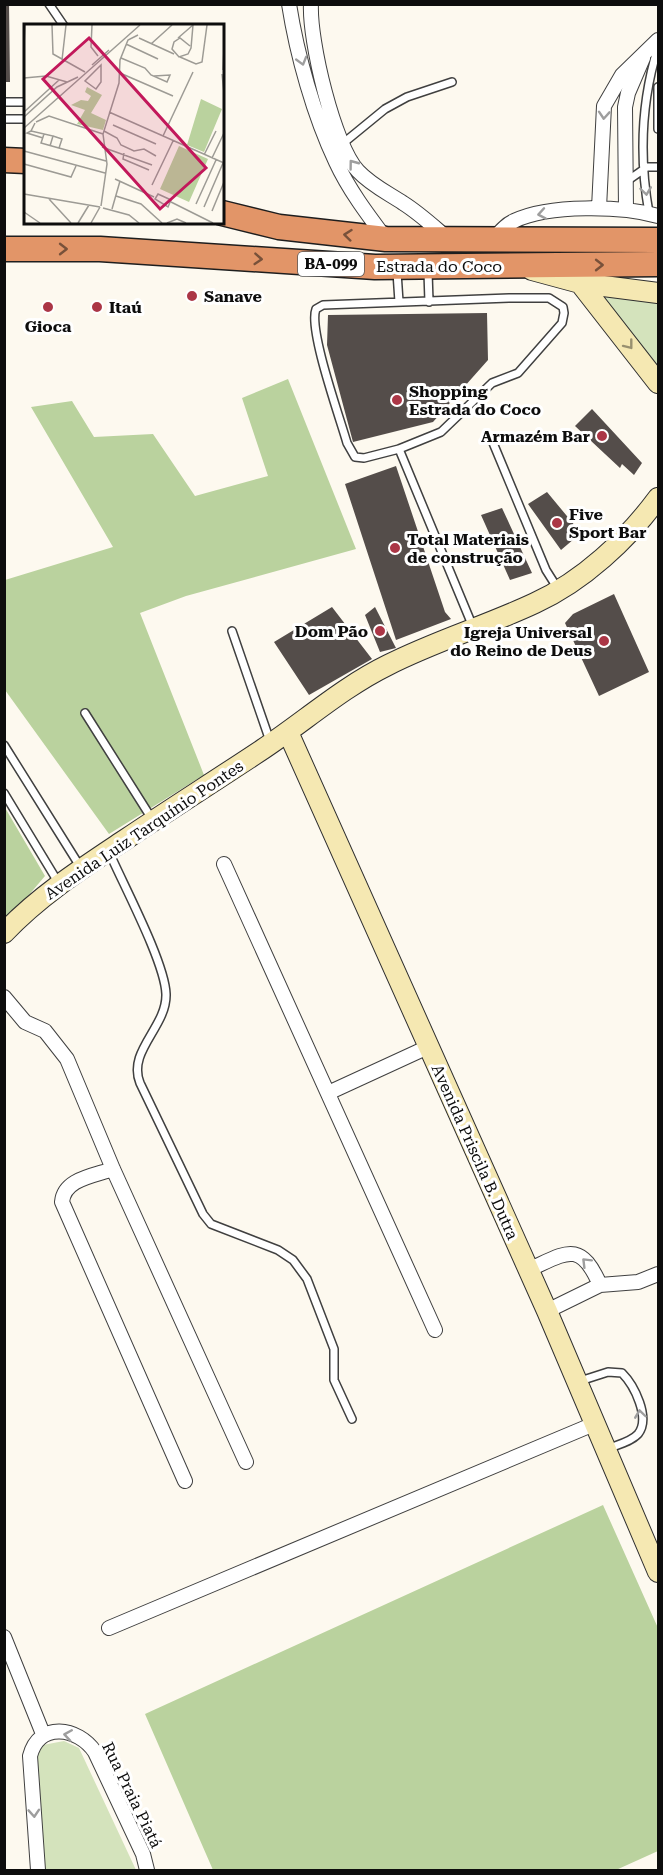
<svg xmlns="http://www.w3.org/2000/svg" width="663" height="1875" font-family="'Roboto Serif',serif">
<rect width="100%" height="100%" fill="#fdf9ef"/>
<path fill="#d4e3bc" d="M 608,295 L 658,300 L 658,376 L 602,304 Z
M 64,1741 L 79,1748 L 136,1870 L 42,1870 L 36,1752 L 43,1745 Z"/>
<path fill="#bad29e" d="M 288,379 L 356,549 L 186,596 L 140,613 L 204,775 L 109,834 L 5,690 L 5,580 L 113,547 L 31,407 L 72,401 L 94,437 L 153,434 L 195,496 L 268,476 L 242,398 Z
M 4,806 L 45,876 L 5,923 L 4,923 Z
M 603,1505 L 658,1628 L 658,1851 L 616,1870 L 213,1870 L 145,1714 Z"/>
<path fill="#544d4a" d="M 4,4 L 9,4 L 10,82 L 4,82 Z
M 487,313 L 488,360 L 433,422 L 353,442 L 327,345 L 328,315 Z
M 592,409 L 642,463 L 634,475 L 622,464 L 620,468 L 575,426 Z
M 396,466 L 445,612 L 451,619 L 396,640 L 345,484 Z
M 547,492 L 581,533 L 561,550 L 528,504 Z
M 502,508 L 532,573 L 510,580 L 481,515 Z
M 614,594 L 649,672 L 599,696 L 565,623 L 573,614 Z
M 332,607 L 372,659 L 309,695 L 274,642 Z
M 375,607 L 396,648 L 380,652 L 365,615 Z"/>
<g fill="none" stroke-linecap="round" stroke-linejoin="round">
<g stroke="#404040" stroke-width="10">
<path id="lane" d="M 49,4 L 64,26
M 658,87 L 658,129
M 4,102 L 26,102
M 4,119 L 26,119
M 341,145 L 385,109 L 407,97 L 452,82
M 627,181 L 647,167 L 658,167
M 649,213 C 639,157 641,102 658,47
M 397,272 L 399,302
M 428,272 L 429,302
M 509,298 L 549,298 L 563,307 L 564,313 L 562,323 L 518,373 L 492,383 L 441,432 L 399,449 L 364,458 L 355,457 L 347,443 C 340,418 308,329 316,309 L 323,305 Z
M 491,438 L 546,570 L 558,589
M 399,449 L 473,627
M 232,631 L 270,741
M 85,713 L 152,819
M 4,745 L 81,868
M 4,793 L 58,882
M 110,854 C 124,886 165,963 166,994 C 167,1027 127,1051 140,1083 L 203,1214 L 211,1224 L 278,1250 L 293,1260 L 307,1279 L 334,1349 L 334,1380 L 352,1419
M 580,1381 L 608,1372 L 622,1373 C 634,1385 651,1418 638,1434 C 631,1442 616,1445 607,1449"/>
</g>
<g stroke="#404040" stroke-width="16">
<path id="street" d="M 289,4 C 297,55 314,116 336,162 C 349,190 368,215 386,239
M 311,4 C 309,40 334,146 358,171 C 371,185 388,193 403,203 C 419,213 433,226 447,238
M 599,208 L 604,106 L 622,75 L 658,40
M 626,209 L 625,107 L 628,93 L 643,58
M 493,240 C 499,233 505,225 514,221 C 549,204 622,206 658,216
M 224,864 L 435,1330
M 4,997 L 25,1022 L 45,1031 L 67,1059 L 113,1169 L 246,1462
M 328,1093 L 428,1047
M 113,1169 C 93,1176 64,1179 62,1202 L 185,1481
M 528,1270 C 566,1253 580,1239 600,1285
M 547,1311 L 600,1285 L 638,1282 L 658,1274
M 109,1628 L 594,1424
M 4,1637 L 43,1734
M 38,1870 L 30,1756 C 39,1721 78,1727 95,1752 L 143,1854 L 147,1870"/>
</g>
<g stroke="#2f2f2f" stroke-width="22">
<path id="secondary" d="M 532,270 L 580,283 L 658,293
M 580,283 L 658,383
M 288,732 L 547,1311 L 658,1572
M 4,933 C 40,895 84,867 126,839 C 172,808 218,779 263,749 C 305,721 343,687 388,665 C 435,641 486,626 535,603 C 583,581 627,540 658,498"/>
</g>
<g stroke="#1e1e1e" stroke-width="27">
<path id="highway" d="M 4,160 L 26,161
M 222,213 L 279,227 L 386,239 L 658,240
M 4,249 L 100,249 L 375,267 L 658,264"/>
</g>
<use href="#lane" stroke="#fff" stroke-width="7"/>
<use href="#street" stroke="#fff" stroke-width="14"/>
<use href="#secondary" stroke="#f5e8b2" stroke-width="20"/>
<use href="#highway" stroke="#e29568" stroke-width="24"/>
</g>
<defs><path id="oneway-chevron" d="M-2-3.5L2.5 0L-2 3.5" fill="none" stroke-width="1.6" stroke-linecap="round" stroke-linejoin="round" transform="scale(1.5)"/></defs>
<g stroke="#9e9e9e">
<use href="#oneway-chevron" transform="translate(302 61) rotate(74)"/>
<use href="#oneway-chevron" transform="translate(604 115) rotate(94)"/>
<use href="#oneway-chevron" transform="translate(353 164) rotate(-127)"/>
<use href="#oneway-chevron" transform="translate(646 191) rotate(82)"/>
<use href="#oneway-chevron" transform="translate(542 214) rotate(170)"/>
<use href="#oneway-chevron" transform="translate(586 1262) rotate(-135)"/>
<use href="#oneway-chevron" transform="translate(640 1414) rotate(-98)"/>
<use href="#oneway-chevron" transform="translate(68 1735) rotate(-171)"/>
<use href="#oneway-chevron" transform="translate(34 1813) rotate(86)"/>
</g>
<g stroke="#78513a">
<use href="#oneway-chevron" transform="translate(348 235) rotate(-174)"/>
<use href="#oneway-chevron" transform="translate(63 249)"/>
<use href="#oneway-chevron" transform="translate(258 259) rotate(4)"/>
<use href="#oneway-chevron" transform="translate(599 265)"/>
</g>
<use stroke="#989070" href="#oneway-chevron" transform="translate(629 345) rotate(52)"/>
<g fill="#ab3646" stroke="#fff" stroke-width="2">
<circle cx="192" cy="296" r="6"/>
<circle cx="48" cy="307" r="6"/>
<circle cx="97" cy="307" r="6"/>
<circle cx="397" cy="400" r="6"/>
<circle cx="602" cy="436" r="6"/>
<circle cx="557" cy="523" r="6"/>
<circle cx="395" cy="548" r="6"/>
<circle cx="380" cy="631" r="6"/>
<circle cx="604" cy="641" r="6"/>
</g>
<g text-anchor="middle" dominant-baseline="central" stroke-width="6" stroke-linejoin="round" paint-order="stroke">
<rect fill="#fff" stroke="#565656" stroke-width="1.5" x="298" y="252" width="66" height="24" rx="4.5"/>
<g font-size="15" font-weight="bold" fill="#0d0d0d">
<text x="331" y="264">BA-099</text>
</g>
<g font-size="16" fill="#0d0d0d" stroke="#fff">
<text x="439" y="266">Estrada do Coco</text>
<text transform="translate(144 830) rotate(-34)">Avenida Luiz Tarquínio Pontes</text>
<text transform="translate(475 1152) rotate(66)">Avenida Priscila B. Dutra</text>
<text transform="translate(132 1795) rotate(64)">Rua Praia Piatá</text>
</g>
<g font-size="16" font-weight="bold" fill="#0d0d0d" stroke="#fff" text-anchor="start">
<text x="204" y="296">Sanave</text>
<text x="109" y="307">Itaú</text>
<text x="48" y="326" text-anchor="middle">Gioca</text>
<text x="409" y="391">Shopping<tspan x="409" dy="18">Estrada do Coco</tspan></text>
<text x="590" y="436" text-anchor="end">Armazém Bar</text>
<text x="569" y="514">Five<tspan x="569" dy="18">Sport Bar</tspan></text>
<text x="407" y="539">Total Materiais<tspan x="407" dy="18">de construção</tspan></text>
<text x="368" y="631" text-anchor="end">Dom Pão</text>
<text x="592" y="632" text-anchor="end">Igreja Universal<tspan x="592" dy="18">do Reino de Deus</tspan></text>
</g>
</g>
<g transform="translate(24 24)">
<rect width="200" height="200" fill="#fdf9ef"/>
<path d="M 63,63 L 78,71 L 67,89 L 82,96 L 79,106 L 53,100 L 61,86 L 47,81 L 57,76 L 64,77 L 67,72 L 61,68 ZM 177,75 L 198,85 L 180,128 L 163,121 ZM 155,122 L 184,135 L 165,178 L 136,165 Z" fill="#bad29e"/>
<path fill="none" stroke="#9d9b95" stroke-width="1.5" d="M 28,1 L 29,30 L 61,48M 68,1 L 67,23 L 74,32M 115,14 L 150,30M 154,14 L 169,1M 102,20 L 134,35M 127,20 L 148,1M 0,22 L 1,1M 166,22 L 156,14 L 150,18 L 148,25 L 155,33 L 164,30 L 167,24 L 169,1M 156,33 L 172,40 L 178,38 L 183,1M 97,34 L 121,44 L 127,51 L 143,58 L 146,51 L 130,52M 38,36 L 42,1M 68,41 L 85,26M 77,41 L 77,58 L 72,65 L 61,57 ZM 199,46 L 200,24M 96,49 L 149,72M 198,50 L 200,69M 0,54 L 22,52 L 43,58M 0,88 L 35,56M 85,88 L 200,139M 0,93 L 33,63 L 54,53M 12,98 L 25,92 L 79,110M 11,99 L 7,107 L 29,112 L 26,122M 89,101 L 132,120M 0,104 L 116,1M 7,107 L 3,109 L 19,114M 80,107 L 93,114 L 97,121 L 110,127 L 120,125 L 132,132M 20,110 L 17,119 L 35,124 L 38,115 L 29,112M 139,112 L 169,48M 78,123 L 128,141M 35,124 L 82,137M 0,127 L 81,149M 100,129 L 99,135 L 125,146M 180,131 L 192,107M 188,134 L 200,109M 0,140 L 47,153 L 52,142M 91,155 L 130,173M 128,161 L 149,117M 0,170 L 76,183M 134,170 L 147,176 L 144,183 L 131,175 ZM 92,172 L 117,180 L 138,199M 25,175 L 47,199M 147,178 L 189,199M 172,180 L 192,136M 77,182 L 83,140 L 79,110 L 95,59 L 96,36 L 104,16 L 114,11M 180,183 L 199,139M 79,184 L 105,191 L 115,199M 88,185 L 96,157M 188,187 L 200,158M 0,188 L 16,199M 54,199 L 65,181M 67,199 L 76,183M 143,199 L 153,195 L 162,199"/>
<path fill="#c2185b" fill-opacity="0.15" stroke="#c2185b" stroke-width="3" d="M 65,14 L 182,144 L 136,185 L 19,55 Z"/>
<rect width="200" height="200" fill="none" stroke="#0d0d0d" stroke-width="3"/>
</g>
<rect width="663" height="1875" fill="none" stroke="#0d0d0d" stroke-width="12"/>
</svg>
